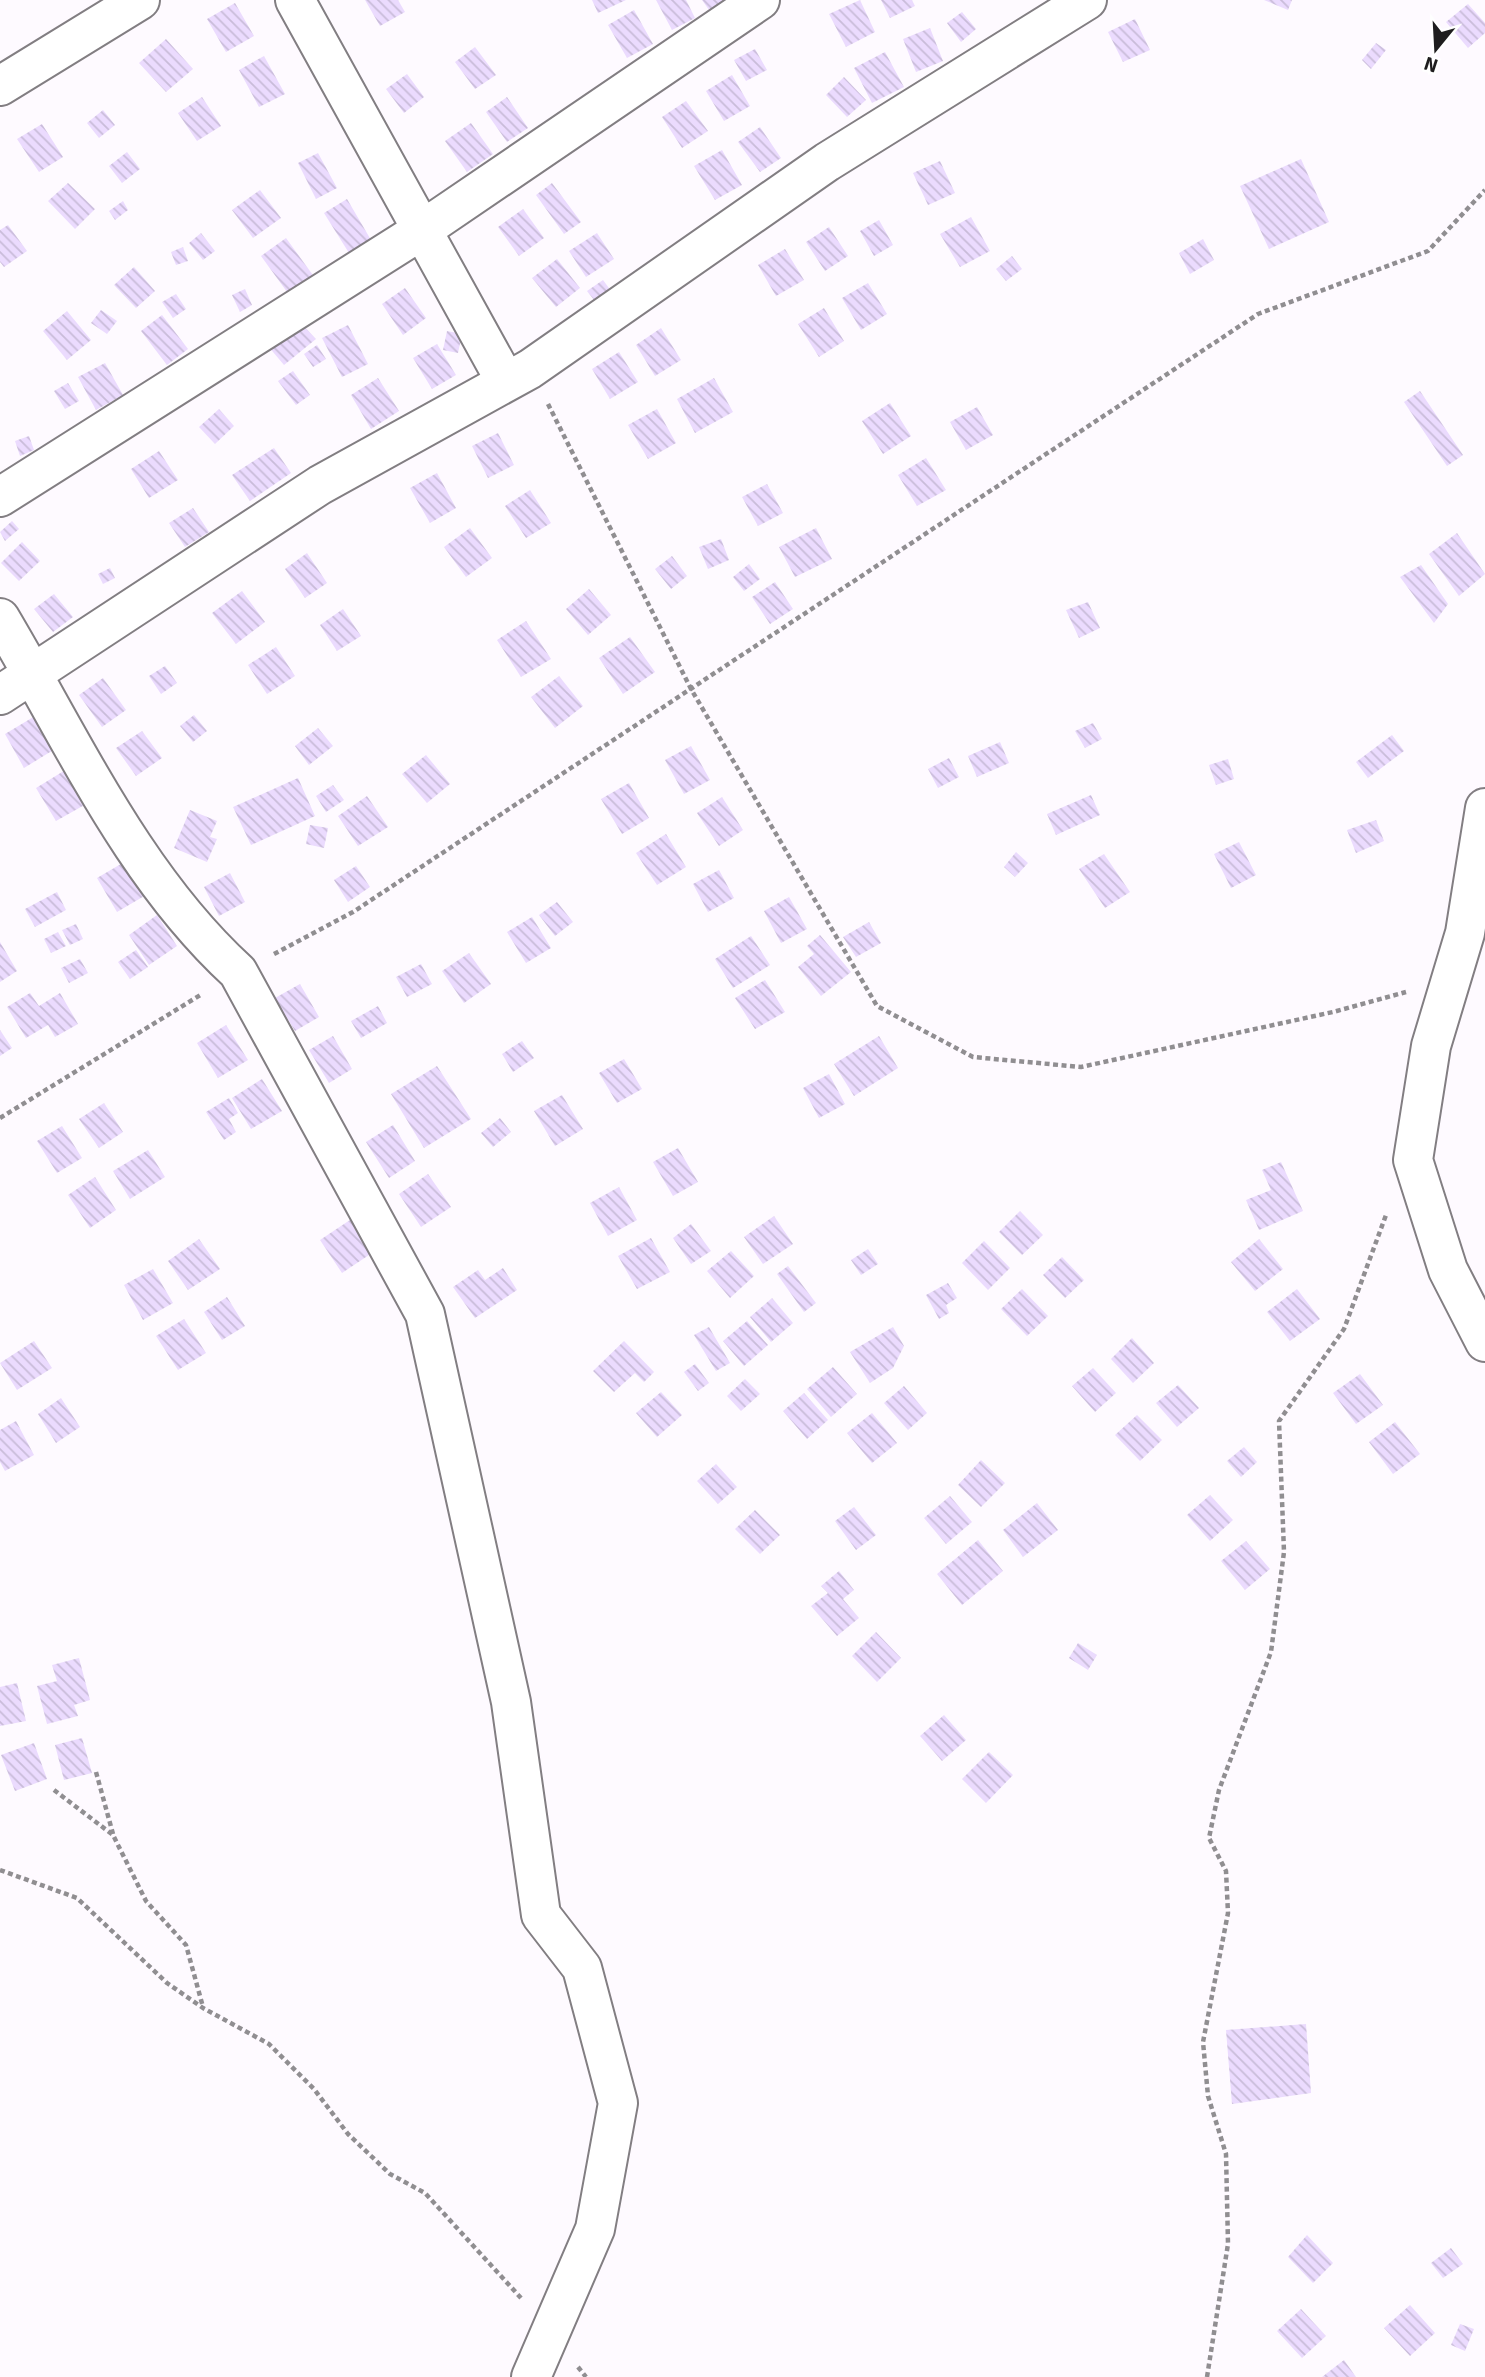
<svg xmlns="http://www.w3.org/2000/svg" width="1485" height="2377" font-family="Signika,sans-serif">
<defs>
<pattern id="building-back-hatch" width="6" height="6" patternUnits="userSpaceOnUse" patternTransform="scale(1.75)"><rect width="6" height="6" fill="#ebdbfe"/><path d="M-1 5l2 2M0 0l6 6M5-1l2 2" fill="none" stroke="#c9bcd9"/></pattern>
</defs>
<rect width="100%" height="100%" fill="#fefaff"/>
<path fill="url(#building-back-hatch)" d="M 365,0 L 398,0 L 405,12 L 380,26 Z
M 592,0 L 626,0 L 598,13 Z
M 656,0 L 686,0 L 695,18 L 672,30 Z
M 702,0 L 732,0 L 714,17 Z
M 860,0 L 875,32 L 846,47 L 829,14 Z
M 881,0 L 912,0 L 915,6 L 890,18 Z
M 1264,0 L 1292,0 L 1288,10 Z
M 235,3 L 254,36 L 226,52 L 207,19 Z
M 1468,4 L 1485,23 L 1485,33 L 1468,48 L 1446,22 Z
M 634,10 L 653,44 L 627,58 L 608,25 Z
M 962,12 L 976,29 L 961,42 L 947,23 Z
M 1135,19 L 1150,50 L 1123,62 L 1108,32 Z
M 930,28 L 943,61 L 916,72 L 903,39 Z
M 166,39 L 193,69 L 166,92 L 139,63 Z
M 1376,43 L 1386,50 L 1371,69 L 1362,60 Z
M 475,47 L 496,75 L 475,89 L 455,62 Z
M 755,49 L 767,70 L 746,81 L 734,60 Z
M 885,52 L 904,87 L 872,103 L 854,68 Z
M 264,56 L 285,94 L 259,107 L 239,70 Z
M 407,74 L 424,97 L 404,113 L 386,89 Z
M 732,75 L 750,106 L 724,121 L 706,91 Z
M 844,77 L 866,100 L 847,117 L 826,95 Z
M 202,97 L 221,126 L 197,141 L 178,113 Z
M 507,97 L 528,128 L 507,142 L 486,112 Z
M 686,101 L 708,131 L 682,148 L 662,117 Z
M 103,110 L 115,125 L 99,138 L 87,123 Z
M 471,123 L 493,154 L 467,172 L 445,141 Z
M 42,124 L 63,157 L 39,172 L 17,139 Z
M 760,127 L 781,158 L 760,172 L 738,142 Z
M 722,150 L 742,185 L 715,200 L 694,166 Z
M 127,152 L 140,169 L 122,183 L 109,166 Z
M 318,153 L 337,188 L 316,199 L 298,163 Z
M 1301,159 L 1329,222 L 1269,249 L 1240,186 Z
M 940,161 L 955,193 L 928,205 L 913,173 Z
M 68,183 L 95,209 L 75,229 L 48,201 Z
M 552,183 L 581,222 L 564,234 L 536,195 Z
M 260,190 L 281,218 L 253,238 L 232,210 Z
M 347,199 L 371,240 L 349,253 L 324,213 Z
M 123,201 L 128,210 L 115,220 L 109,211 Z
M 523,209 L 544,238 L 519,256 L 498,227 Z
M 971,217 L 990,251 L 960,267 L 940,234 Z
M 879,220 L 893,245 L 874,256 L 860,231 Z
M 8,225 L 27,251 L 4,267 L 0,262 L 0,230 Z
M 829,227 L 848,256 L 825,271 L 806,242 Z
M 201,233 L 215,251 L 203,260 L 189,243 Z
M 597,233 L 614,259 L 586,277 L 569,251 Z
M 286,238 L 315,278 L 290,296 L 261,256 Z
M 1203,239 L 1214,260 L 1190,274 L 1179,253 Z
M 183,247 L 188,261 L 176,265 L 171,252 Z
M 785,249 L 804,280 L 776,296 L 758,265 Z
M 1012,256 L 1022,269 L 1006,281 L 996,269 Z
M 557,259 L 580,288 L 556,307 L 532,278 Z
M 134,267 L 155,291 L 136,308 L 114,285 Z
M 603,280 L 617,299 L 602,310 L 587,291 Z
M 868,283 L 887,314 L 861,330 L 842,298 Z
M 405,288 L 426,318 L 403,335 L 382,304 Z
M 245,289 L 252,305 L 240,312 L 232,295 Z
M 176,294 L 186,309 L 173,318 L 162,302 Z
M 824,308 L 844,341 L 819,357 L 798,324 Z
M 101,310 L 117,321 L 107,334 L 91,323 Z
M 67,311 L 91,340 L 67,360 L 43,331 Z
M 162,315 L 188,349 L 167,365 L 141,331 Z
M 299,321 L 316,339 L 284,365 L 268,346 Z
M 348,325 L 368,364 L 342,377 L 322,338 Z
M 661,328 L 681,360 L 655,376 L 636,345 Z
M 447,331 L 462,334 L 458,353 L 443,350 Z
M 437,344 L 456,375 L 432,389 L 413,358 Z
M 317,345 L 326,359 L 313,367 L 304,354 Z
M 619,352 L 638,382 L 610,399 L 592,369 Z
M 105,363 L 123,395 L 96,410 L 78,377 Z
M 293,371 L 310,395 L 296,405 L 278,381 Z
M 378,378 L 399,411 L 371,429 L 351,395 Z
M 714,378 L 733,412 L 695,433 L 677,399 Z
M 68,383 L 79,401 L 65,409 L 54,391 Z
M 1420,391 L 1463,455 L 1447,466 L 1404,402 Z
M 890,403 L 911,436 L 883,454 L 862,421 Z
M 977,407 L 993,435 L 966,450 L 950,422 Z
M 219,409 L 234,426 L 215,444 L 199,427 Z
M 657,409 L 676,443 L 648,459 L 628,425 Z
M 498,433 L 514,465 L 488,478 L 472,446 Z
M 29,436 L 34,450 L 20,456 L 15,441 Z
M 274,448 L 291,473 L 250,501 L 232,475 Z
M 159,451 L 178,480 L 149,498 L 131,469 Z
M 926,458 L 946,490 L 917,506 L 898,475 Z
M 437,473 L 456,508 L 430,523 L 410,488 Z
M 767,484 L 783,513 L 758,526 L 742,497 Z
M 530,490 L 551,523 L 526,538 L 505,506 Z
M 193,508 L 209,532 L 185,547 L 169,523 Z
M 12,521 L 19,529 L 5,541 L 0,532 Z
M 470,528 L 492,558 L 466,577 L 444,547 Z
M 816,528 L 832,559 L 795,577 L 779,547 Z
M 1457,533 L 1485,574 L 1459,596 L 1429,554 Z
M 721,539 L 729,560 L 708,569 L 699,547 Z
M 22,542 L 40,561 L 19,581 L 1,563 Z
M 307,553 L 327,583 L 305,598 L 285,569 Z
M 672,556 L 687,576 L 671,589 L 655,569 Z
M 749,564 L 760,579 L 744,591 L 733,577 Z
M 1421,565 L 1448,604 L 1434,623 L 1400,577 Z
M 110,568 L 115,578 L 103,584 L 98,574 Z
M 775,582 L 793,609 L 770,624 L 752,597 Z
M 589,589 L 611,615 L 588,635 L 566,609 Z
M 242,591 L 265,622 L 236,644 L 212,613 Z
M 54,594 L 73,617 L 53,632 L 34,609 Z
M 1088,602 L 1100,628 L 1079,638 L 1066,610 Z
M 343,609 L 361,636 L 337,651 L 320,625 Z
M 526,621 L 551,659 L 521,677 L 497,640 Z
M 630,637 L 655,672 L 623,694 L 599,658 Z
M 276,647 L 295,676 L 267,694 L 248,665 Z
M 165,666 L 177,683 L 161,694 L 149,676 Z
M 559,676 L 583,706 L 555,728 L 531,697 Z
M 103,678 L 126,710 L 102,727 L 79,695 Z
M 194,715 L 207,731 L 193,742 L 180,726 Z
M 35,716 L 55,749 L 24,768 L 5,734 Z
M 1093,723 L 1102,739 L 1085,748 L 1075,731 Z
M 318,728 L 333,746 L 309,765 L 295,746 Z
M 142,731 L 162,758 L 136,776 L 116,748 Z
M 1392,735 L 1404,751 L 1368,778 L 1356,762 Z
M 1000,742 L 1009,763 L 977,777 L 968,756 Z
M 691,746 L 710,780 L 684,794 L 665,760 Z
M 426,755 L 450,784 L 427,803 L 402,774 Z
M 949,758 L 959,777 L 938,788 L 928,769 Z
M 1228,759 L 1234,779 L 1216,785 L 1209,765 Z
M 67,769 L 88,803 L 56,821 L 36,788 Z
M 298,778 L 315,816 L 251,845 L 233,807 Z
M 629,783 L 649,818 L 622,834 L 601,799 Z
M 333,785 L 344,800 L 326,812 L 316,796 Z
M 1091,795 L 1100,815 L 1056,835 L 1047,814 Z
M 367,796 L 388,827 L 358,846 L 338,816 Z
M 722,797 L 743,830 L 719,846 L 697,813 Z
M 190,810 L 217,821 L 210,837 L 217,839 L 207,862 L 174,848 Z
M 1376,820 L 1384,841 L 1356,853 L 1347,830 Z
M 310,825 L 328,828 L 324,848 L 306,844 Z
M 666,834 L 686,867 L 657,885 L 636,853 Z
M 1239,842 L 1256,875 L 1231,888 L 1214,854 Z
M 1016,852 L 1028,863 L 1015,877 L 1004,867 Z
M 1104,854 L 1130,892 L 1105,908 L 1079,869 Z
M 126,861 L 146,895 L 117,912 L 97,878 Z
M 356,866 L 370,887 L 348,902 L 334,880 Z
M 719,870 L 734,898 L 708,912 L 693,884 Z
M 230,873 L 245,902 L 219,916 L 204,887 Z
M 57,892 L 66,910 L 35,927 L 25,909 Z
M 789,897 L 807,929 L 781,943 L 764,911 Z
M 557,902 L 573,922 L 555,936 L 539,915 Z
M 157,915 L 177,946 L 149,965 L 129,935 Z
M 532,917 L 551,948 L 526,963 L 507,932 Z
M 869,922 L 881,943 L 856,957 L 843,937 Z
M 76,924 L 83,939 L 70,945 L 62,930 Z
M 58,932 L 66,946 L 51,953 L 44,939 Z
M 820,935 L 851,972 L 821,996 L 798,967 L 814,954 L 807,946 Z
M 751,936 L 770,965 L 733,988 L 715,959 Z
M 0,942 L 17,971 L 0,982 Z
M 136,950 L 148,967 L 130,979 L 118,962 Z
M 469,953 L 491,984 L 464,1003 L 442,971 Z
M 80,959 L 88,973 L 69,983 L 61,968 Z
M 421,964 L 432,984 L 407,997 L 396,977 Z
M 765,980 L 785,1012 L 755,1029 L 735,998 Z
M 300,984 L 319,1017 L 295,1031 L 275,998 Z
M 30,993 L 39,1006 L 60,993 L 78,1024 L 55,1037 L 48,1025 L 26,1038 L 7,1007 Z
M 378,1006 L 387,1023 L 361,1038 L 351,1021 Z
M 226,1025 L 248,1060 L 218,1078 L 197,1043 Z
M 0,1030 L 12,1048 L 0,1056 Z
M 333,1036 L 352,1069 L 329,1083 L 309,1050 Z
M 879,1036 L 898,1068 L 854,1096 L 834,1064 Z
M 522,1041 L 534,1058 L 513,1072 L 502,1054 Z
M 624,1059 L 642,1089 L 617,1103 L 599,1073 Z
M 437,1066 L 471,1119 L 424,1148 L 391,1094 Z
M 829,1074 L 845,1104 L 819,1118 L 803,1088 Z
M 262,1079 L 282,1111 L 251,1129 L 232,1098 Z
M 562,1095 L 583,1129 L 555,1146 L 534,1111 Z
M 229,1098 L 238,1113 L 229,1119 L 236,1132 L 224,1140 L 206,1112 Z
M 104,1103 L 123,1132 L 99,1148 L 79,1119 Z
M 500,1118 L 511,1132 L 493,1147 L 481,1133 Z
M 393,1125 L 415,1161 L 389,1178 L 366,1142 Z
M 62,1126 L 82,1158 L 57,1173 L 37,1141 Z
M 678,1148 L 698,1182 L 673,1196 L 653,1162 Z
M 148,1150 L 165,1177 L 130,1199 L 113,1171 Z
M 1281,1162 L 1303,1211 L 1259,1230 L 1246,1200 L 1271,1190 L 1262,1170 Z
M 428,1174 L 451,1207 L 421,1227 L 399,1194 Z
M 95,1177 L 116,1210 L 90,1228 L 68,1195 Z
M 619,1187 L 637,1220 L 608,1236 L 590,1203 Z
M 1020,1211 L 1043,1235 L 1022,1255 L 999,1232 Z
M 774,1216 L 793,1244 L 763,1264 L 744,1237 Z
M 350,1220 L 372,1253 L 342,1273 L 320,1240 Z
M 691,1224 L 711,1251 L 691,1264 L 673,1238 Z
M 651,1238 L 670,1272 L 637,1289 L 618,1256 Z
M 199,1239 L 220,1269 L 188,1290 L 168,1261 Z
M 1259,1239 L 1283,1269 L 1255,1291 L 1231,1262 Z
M 984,1241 L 1010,1268 L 988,1290 L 962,1263 Z
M 868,1249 L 878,1264 L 861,1275 L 851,1260 Z
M 731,1251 L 754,1276 L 730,1298 L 707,1271 Z
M 1062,1257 L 1084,1280 L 1065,1298 L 1043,1275 Z
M 788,1266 L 816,1303 L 804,1312 L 777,1274 Z
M 503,1268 L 517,1290 L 475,1318 L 453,1287 L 478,1270 L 485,1280 Z
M 153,1269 L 173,1303 L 143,1320 L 124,1285 Z
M 948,1283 L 957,1298 L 946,1305 L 949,1313 L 939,1319 L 926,1295 Z
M 1022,1289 L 1048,1316 L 1027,1336 L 1001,1309 Z
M 1297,1289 L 1320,1319 L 1290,1341 L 1267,1312 Z
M 227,1297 L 245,1326 L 222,1340 L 204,1312 Z
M 772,1298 L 793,1323 L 771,1342 L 750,1317 Z
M 184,1319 L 206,1353 L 178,1370 L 156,1336 Z
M 747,1321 L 768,1345 L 744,1366 L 723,1341 Z
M 709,1327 L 730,1363 L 716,1371 L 694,1335 Z
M 893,1327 L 904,1346 L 893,1368 L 870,1383 L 850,1352 Z
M 1132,1338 L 1154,1363 L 1133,1383 L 1111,1359 Z
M 34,1341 L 52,1368 L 17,1390 L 0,1363 Z
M 624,1341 L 654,1372 L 644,1382 L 635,1373 L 614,1392 L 593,1371 Z
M 695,1364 L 709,1383 L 698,1391 L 684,1372 Z
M 833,1367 L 857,1394 L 831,1417 L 807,1389 Z
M 1093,1368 L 1116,1393 L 1095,1412 L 1072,1386 Z
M 1360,1374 L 1383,1405 L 1356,1424 L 1333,1393 Z
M 745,1379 L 760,1394 L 741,1411 L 727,1396 Z
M 1178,1385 L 1199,1408 L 1177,1427 L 1156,1403 Z
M 904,1386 L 927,1413 L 908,1430 L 884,1403 Z
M 661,1392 L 682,1415 L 657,1437 L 636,1413 Z
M 804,1393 L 828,1420 L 807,1439 L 783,1411 Z
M 61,1398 L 80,1427 L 56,1443 L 38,1414 Z
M 872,1413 L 897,1443 L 872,1463 L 847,1433 Z
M 1137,1415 L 1162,1440 L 1140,1461 L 1115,1435 Z
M 16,1421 L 34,1455 L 5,1471 L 0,1462 L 0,1430 Z
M 1395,1422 L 1420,1454 L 1393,1474 L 1369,1442 Z
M 1244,1447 L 1257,1462 L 1241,1477 L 1227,1461 Z
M 981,1460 L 1005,1483 L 981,1507 L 958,1485 Z
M 716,1464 L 737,1487 L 718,1504 L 697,1481 Z
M 1210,1495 L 1233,1520 L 1210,1541 L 1187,1515 Z
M 950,1496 L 972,1522 L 946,1544 L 924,1518 Z
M 1037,1503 L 1058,1530 L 1023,1557 L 1003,1530 Z
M 854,1507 L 876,1535 L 856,1550 L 835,1521 Z
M 755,1510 L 780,1535 L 760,1554 L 735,1529 Z
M 978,1540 L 1003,1571 L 962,1605 L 937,1574 Z
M 1246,1541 L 1270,1569 L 1245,1590 L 1221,1561 Z
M 839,1571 L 854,1590 L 843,1599 L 859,1618 L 837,1636 L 811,1606 L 828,1593 L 821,1586 Z
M 876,1632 L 901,1658 L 877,1682 L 852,1656 Z
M 1078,1643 L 1097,1655 L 1088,1670 L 1069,1658 Z
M 79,1658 L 90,1700 L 74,1705 L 78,1716 L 47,1724 L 37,1686 L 57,1681 L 52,1665 Z
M 17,1683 L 26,1721 L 0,1726 L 0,1687 Z
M 944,1715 L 966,1740 L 942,1761 L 920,1736 Z
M 82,1738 L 92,1773 L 64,1780 L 55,1745 Z
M 34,1743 L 47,1779 L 15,1791 L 1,1755 Z
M 989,1752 L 1013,1775 L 986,1803 L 962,1779 Z
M 1306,2024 L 1311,2093 L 1232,2104 L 1226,2030 Z
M 1307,2235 L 1333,2263 L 1313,2283 L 1288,2257 Z
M 1451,2248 L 1463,2264 L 1443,2278 L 1431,2263 Z
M 1410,2305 L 1435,2333 L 1410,2356 L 1384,2328 Z
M 1301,2309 L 1326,2336 L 1302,2358 L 1277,2331 Z
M 1460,2324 L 1474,2329 L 1465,2351 L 1451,2345 Z
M 1344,2360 L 1356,2377 L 1322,2377 Z"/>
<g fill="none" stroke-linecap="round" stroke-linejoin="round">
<g stroke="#827e82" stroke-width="42">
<path id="minor" d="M 295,0 L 506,382
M 0,86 L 140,0
M 0,497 L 422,230 L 760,0
M 0,618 C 72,739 133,876 238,972 L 425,1314 L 511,1702 L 541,1915 L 582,1968 L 618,2103 L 595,2229 L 531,2377
M 0,695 L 320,485 L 530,369 L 827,162 L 1087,0
M 1485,808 L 1465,933 L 1431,1046 L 1413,1160 L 1448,1270 L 1485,1342"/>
</g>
<path stroke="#908e91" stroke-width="4.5" stroke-dasharray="5 3.5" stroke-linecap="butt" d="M 548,404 L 691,689 L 877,1006 L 973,1057 L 1081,1067 L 1333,1012 L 1406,992
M 274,954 L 353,912 L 1258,314 L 1428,251 L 1485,190
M 0,1118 L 202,994
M 96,1772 L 113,1834
M 54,1790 L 113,1835 L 146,1901 L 186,1945 L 203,2007
M 0,1870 L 77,1898 L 167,1983 L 203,2008 L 269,2044 L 314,2089 L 348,2134 L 390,2174 L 425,2193 L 521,2298
M 578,2367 L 586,2377
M 1207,2377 L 1228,2244 L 1226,2154 L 1208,2096 L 1203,2042 L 1228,1913 L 1226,1871 L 1209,1838 L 1219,1790 L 1271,1652 L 1284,1552 L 1279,1421 L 1344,1329 L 1386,1215"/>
<use href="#minor" stroke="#fff" stroke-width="38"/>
</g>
<g transform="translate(1436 49) rotate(198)" stroke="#ffffff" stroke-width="5" paint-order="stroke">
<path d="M0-5L12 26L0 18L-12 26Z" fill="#1e1d1e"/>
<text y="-10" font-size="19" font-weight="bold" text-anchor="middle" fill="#1e1d1e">N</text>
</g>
</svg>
